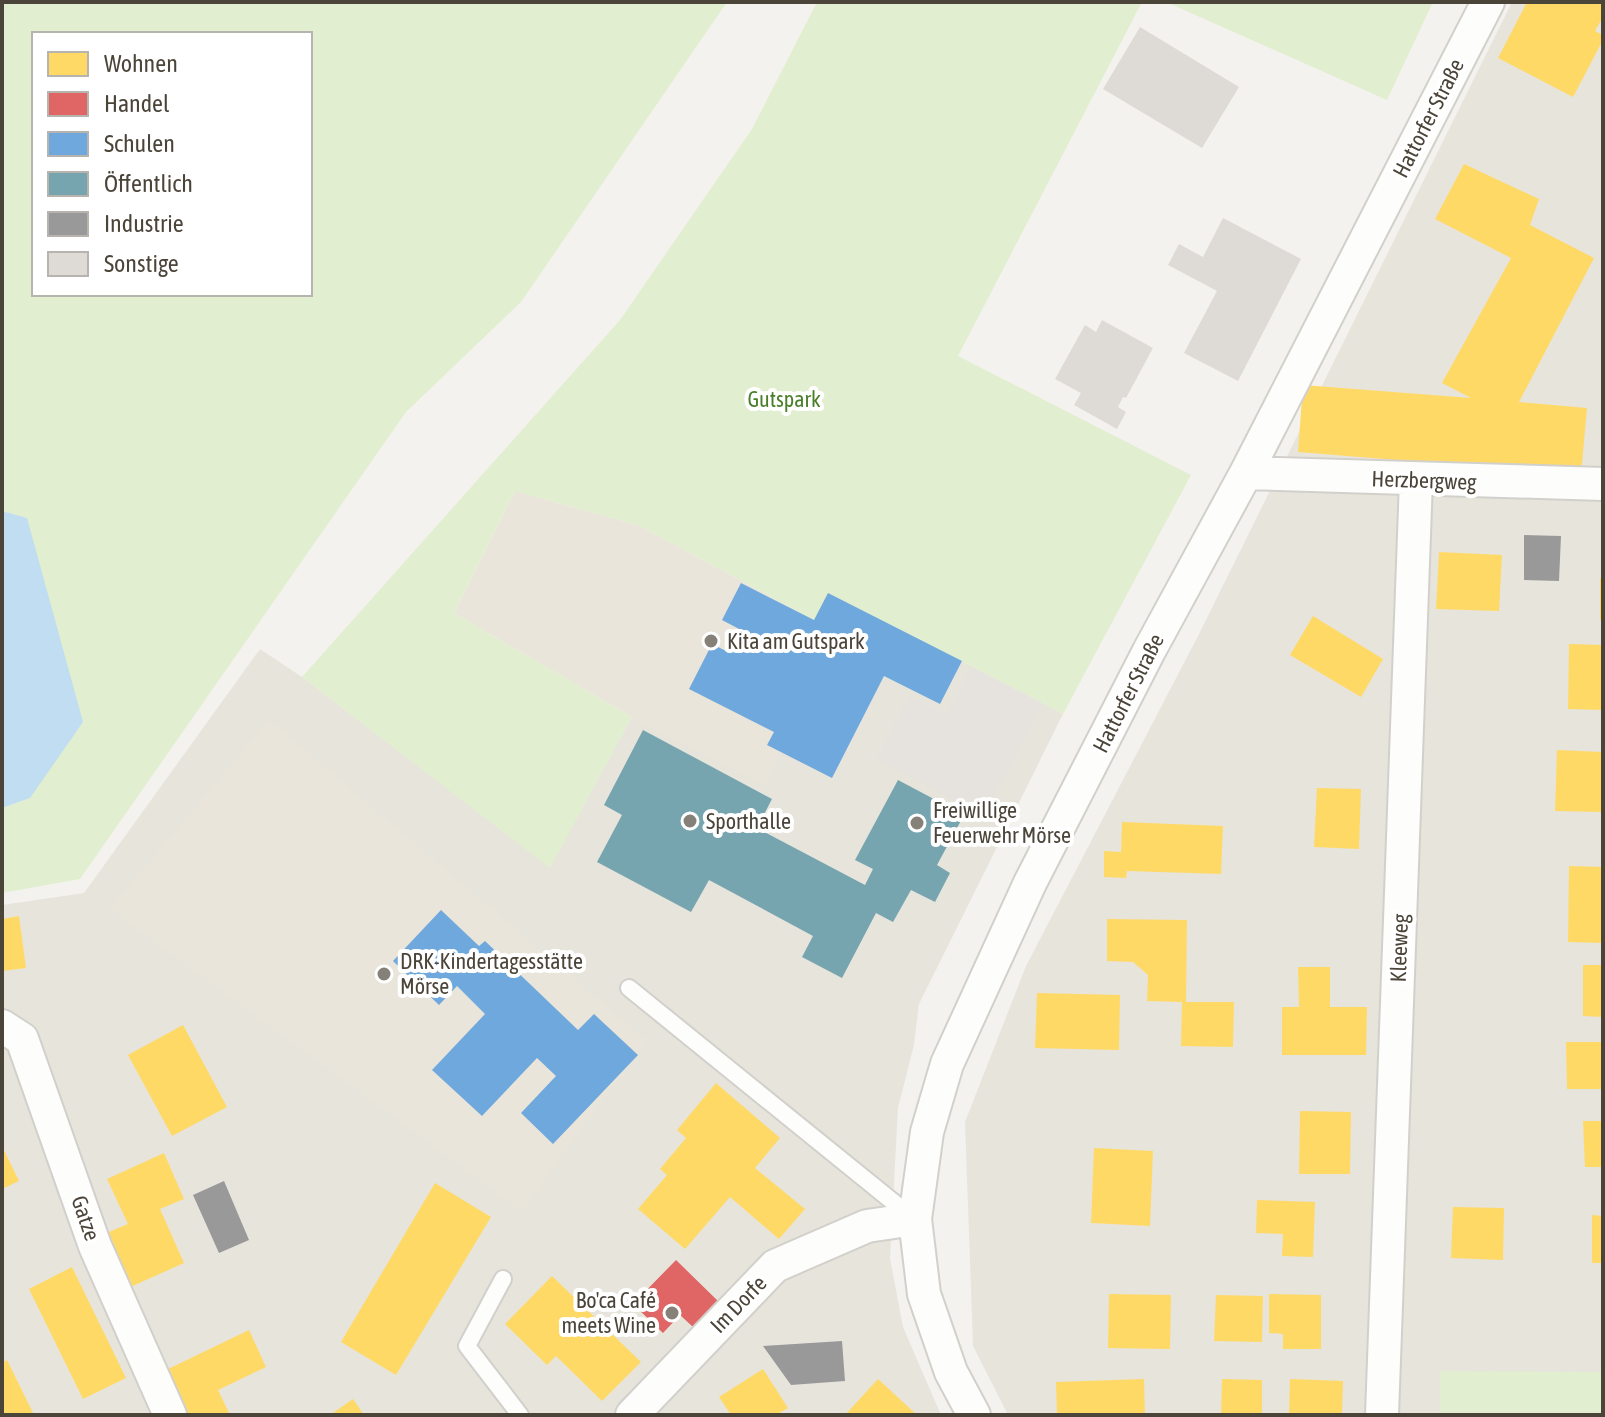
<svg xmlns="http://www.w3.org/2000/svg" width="1605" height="1417" font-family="'Asap Condensed',sans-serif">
<rect width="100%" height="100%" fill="#f4f2ee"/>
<path fill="#e7e4dc" d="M 1512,2 L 1603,2 L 1603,1415 L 1008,1415 L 973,1346 L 965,1122 L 1026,966 L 1198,636 Z
M 741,583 L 814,620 L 962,661 L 1063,714 L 919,1004 L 914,1045 L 898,1108 L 890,1258 L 903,1327 L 941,1415 L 2,1415 L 2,905 L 84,893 L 260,649 L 302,677 L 550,867 L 632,717 Z"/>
<path fill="#eae5da" d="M 515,491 L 640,526 L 814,620 L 962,661 L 940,704 L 884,676 L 832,778 L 780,752 L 766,786 L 632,717 L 454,613 Z
M 269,720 L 646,1040 L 522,1211 L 110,909 Z"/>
<path fill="#e1eecf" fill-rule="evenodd" d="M 2,2 L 727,2 L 521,302 L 406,412 L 80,879 L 2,893 L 2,808 L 30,798 L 27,518 L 2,511 ZM 34,34 L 310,34 L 310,294 L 34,294 Z
M 817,2 L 1142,2 L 958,356 L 1191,475 L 1063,714 L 962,661 L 814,620 L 640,526 L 515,491 L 454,613 L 632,717 L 550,868 L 302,677 L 620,320 L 752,129 Z
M 1166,2 L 1433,2 L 1387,100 Z
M 1440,1371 L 1603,1372 L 1603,1415 L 1440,1415 Z"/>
<path fill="#e6e3df" d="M 971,667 L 1042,703 L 984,816 L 876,760 L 909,695 L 947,714 Z"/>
<path fill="#c0ddf1" d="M 2,511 L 27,518 L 83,722 L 30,798 L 2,808 Z"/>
<path fill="#ffd966" d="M 1527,2 L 1603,2 L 1603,17 L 1595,31 L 1603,35 L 1603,40 L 1573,97 L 1498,58 Z
M 1464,164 L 1539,199 L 1530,225 L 1594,258 L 1519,402 L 1587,408 L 1581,475 L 1298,452 L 1303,385 L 1471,398 L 1442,383 L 1511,258 L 1435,219 Z
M 1439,552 L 1502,555 L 1499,611 L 1436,609 Z
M 1600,578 L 1603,578 L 1603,620 L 1600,620 Z
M 1313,616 L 1383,659 L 1361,697 L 1290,655 Z
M 1569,644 L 1603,645 L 1603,710 L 1568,709 Z
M 1557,750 L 1603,752 L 1603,812 L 1555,811 Z
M 1317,788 L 1361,789 L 1359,849 L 1314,847 Z
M 1122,822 L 1223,826 L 1221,874 L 1127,871 L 1126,878 L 1104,877 L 1104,851 L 1121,852 Z
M 1569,866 L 1603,867 L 1603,943 L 1568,942 Z
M 19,916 L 26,968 L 2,971 L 2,919 Z
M 1107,919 L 1187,920 L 1186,1002 L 1234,1002 L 1233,1047 L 1181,1046 L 1182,1002 L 1147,1001 L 1148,975 L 1133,962 L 1107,961 Z
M 1583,965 L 1603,965 L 1603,1017 L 1583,1016 Z
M 1298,967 L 1330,967 L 1330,1007 L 1367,1007 L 1366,1055 L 1282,1055 L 1282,1007 L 1299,1007 Z
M 1037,993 L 1120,995 L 1119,1050 L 1035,1048 Z
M 183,1025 L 227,1107 L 172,1136 L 128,1055 Z
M 1566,1042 L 1603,1042 L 1603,1089 L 1567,1089 Z
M 716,1083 L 780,1138 L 755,1168 L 805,1209 L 779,1239 L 730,1197 L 685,1249 L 638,1209 L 667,1175 L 660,1169 L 686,1138 L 677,1130 Z
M 1300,1111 L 1351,1112 L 1350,1174 L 1299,1174 Z
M 1583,1121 L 1603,1121 L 1603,1167 L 1585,1167 Z
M 2,1146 L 19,1181 L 2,1189 Z
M 1094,1148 L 1153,1151 L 1150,1226 L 1091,1223 Z
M 164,1153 L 184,1199 L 160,1209 L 184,1263 L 128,1288 L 104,1234 L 128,1224 L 107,1179 Z
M 435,1183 L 491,1217 L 396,1375 L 341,1342 Z
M 1257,1200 L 1315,1202 L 1313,1257 L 1282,1256 L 1283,1234 L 1256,1233 Z
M 1453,1207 L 1504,1208 L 1503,1260 L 1451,1258 Z
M 1592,1215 L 1603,1216 L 1603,1263 L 1592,1263 Z
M 72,1267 L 126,1378 L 83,1399 L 29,1289 Z
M 552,1276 L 641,1362 L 602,1401 L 556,1356 L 547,1365 L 505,1324 Z
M 1109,1294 L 1171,1295 L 1170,1349 L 1108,1348 Z
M 1269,1294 L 1321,1295 L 1321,1349 L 1283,1349 L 1283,1334 L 1269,1333 Z
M 1216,1295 L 1263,1296 L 1262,1342 L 1214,1341 Z
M 249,1330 L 266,1367 L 218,1390 L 230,1415 L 188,1415 L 166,1370 Z
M 7,1360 L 34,1415 L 2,1415 L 2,1363 Z
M 763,1369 L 788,1408 L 776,1415 L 731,1415 L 719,1397 Z
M 878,1379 L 917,1415 L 845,1415 Z
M 1144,1379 L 1145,1415 L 1057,1415 L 1056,1382 Z
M 1222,1379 L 1262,1380 L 1262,1415 L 1221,1415 Z
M 1290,1379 L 1343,1381 L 1342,1415 L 1289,1415 Z
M 353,1399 L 364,1415 L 330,1415 Z"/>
<path fill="#e06666" d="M 676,1260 L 719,1302 L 693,1327 L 680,1315 L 663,1333 L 633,1304 Z"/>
<path fill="#6fa8dc" d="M 741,583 L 814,620 L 828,593 L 962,661 L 940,704 L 884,676 L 832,778 L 767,745 L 774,732 L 689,689 L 712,644 L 730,653 L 741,630 L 722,620 Z
M 441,910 L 479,946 L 485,941 L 578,1030 L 594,1014 L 638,1055 L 553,1144 L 521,1113 L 556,1076 L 537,1058 L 482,1116 L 432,1070 L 485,1014 L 457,986 L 439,1005 L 393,961 Z"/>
<path fill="#76a5af" d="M 643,730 L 772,799 L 757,828 L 865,885 L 873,869 L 855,860 L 898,780 L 964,815 L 937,865 L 950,873 L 935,902 L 911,890 L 893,922 L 876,913 L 842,978 L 802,957 L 813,936 L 709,880 L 691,912 L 597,862 L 622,815 L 604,805 Z"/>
<path fill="#999" d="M 1524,535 L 1561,536 L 1559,581 L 1524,580 Z
M 224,1181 L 249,1240 L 219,1253 L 193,1195 Z
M 842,1341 L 845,1381 L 791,1385 L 763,1346 Z"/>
<path fill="#dedbd6" d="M 1140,27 L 1239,87 L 1202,148 L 1103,89 Z
M 1223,218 L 1301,259 L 1238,381 L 1184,353 L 1217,291 L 1168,265 L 1179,244 L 1203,257 Z
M 1102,320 L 1153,348 L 1126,398 L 1123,397 L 1118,407 L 1126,412 L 1117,429 L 1074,405 L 1081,393 L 1055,379 L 1085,325 L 1096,332 Z"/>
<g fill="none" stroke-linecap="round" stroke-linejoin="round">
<g stroke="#d2d0cb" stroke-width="20">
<path id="service" d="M 629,988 L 913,1218
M 503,1279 L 467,1346 L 520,1415"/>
</g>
<g stroke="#d2d0cb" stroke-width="36">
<path id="minor" d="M 1246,473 L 1603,484
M 2,1026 L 22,1039 L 95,1246 L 170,1415
M 632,1415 L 775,1266 L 867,1226 L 915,1219
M 974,1415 L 951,1372 L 924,1294 L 915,1219 L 927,1132 L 947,1064 L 1030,883 L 1149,651 L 1246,473 L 1488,2
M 1382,1415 L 1416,480"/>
</g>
<use href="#service" stroke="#fdfdfc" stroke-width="16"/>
<use href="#minor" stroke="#fdfdfc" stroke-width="32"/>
</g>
<g fill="#868178" stroke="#fff" stroke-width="3">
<circle cx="711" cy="641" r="8"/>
<circle cx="690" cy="821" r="8"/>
<circle cx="917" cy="823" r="8"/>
<circle cx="384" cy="974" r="8"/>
<circle cx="672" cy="1313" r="8"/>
</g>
<g text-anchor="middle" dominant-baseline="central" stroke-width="8" stroke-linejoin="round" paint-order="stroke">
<g font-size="22" fill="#4b4439" stroke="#fff">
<text transform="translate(1428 118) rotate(-63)">Hattorfer Straße</text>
<text transform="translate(1424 480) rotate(2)">Herzbergweg</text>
<text transform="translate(1128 693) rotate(-63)">Hattorfer Straße</text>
<text transform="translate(1399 948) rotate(-88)">Kleeweg</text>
<text transform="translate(86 1218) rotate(71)">Gatze</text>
<text transform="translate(738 1304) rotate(-46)">Im Dorfe</text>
</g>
<g font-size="22" fill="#4a7f2a" stroke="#fff">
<text x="784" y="399">Gutspark</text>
</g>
<g font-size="22" fill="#4b4439" stroke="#fff" text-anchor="start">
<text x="727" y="641">Kita am Gutspark</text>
<text x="933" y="810">Freiwillige<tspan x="933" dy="25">Feuerwehr Mörse</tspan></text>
<text x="706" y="821">Sporthalle</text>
<text x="400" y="961">DRK-Kindertagesstätte<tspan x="400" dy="25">Mörse</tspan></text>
<text x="656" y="1300" text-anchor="end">Bo'ca Café<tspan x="656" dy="25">meets Wine</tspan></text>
</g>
</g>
<rect width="1605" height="1417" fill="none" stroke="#4b4439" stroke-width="8"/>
<rect x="32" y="32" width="280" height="264" fill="#ffffff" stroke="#b7b4b0" stroke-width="2"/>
<rect x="48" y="52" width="40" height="24" fill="#ffd966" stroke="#b7b4b0" stroke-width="2"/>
<text x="104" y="72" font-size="24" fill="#4b4439">Wohnen</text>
<rect x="48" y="92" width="40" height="24" fill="#e06666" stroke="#b7b4b0" stroke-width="2"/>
<text x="104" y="112" font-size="24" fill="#4b4439">Handel</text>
<rect x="48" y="132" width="40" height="24" fill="#6fa8dc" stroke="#b7b4b0" stroke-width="2"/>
<text x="104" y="152" font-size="24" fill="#4b4439">Schulen</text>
<rect x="48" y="172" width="40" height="24" fill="#76a5af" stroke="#b7b4b0" stroke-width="2"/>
<text x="104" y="192" font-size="24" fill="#4b4439">Öffentlich</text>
<rect x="48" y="212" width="40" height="24" fill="#999999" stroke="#b7b4b0" stroke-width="2"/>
<text x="104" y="232" font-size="24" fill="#4b4439">Industrie</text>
<rect x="48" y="252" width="40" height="24" fill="#dedbd6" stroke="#b7b4b0" stroke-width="2"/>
<text x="104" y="272" font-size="24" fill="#4b4439">Sonstige</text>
</svg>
